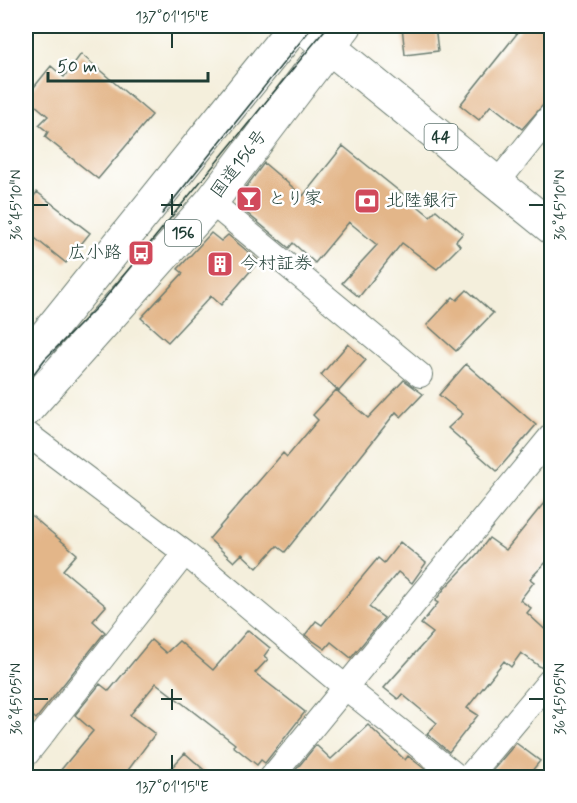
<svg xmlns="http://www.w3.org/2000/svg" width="577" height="803" font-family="Mynerve,'Klee One',sans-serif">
<rect width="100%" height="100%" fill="#fff"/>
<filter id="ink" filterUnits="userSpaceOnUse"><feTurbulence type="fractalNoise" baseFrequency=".0167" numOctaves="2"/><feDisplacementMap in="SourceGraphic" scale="12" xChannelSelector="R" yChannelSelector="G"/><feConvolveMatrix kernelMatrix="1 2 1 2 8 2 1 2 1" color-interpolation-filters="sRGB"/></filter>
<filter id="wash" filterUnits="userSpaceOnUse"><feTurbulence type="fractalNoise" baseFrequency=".008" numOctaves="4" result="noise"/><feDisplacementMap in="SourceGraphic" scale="24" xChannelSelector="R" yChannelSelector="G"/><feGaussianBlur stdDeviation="1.35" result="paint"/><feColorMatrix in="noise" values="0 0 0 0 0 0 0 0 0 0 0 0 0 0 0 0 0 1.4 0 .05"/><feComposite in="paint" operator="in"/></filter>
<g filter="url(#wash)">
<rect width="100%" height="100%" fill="#f4efdc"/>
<g id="blocks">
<path fill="#e3b689" d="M 402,26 L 435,26 L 438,51 L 405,55 Z
M 523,26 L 552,26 L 552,95 L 522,129 L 491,105 L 479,120 L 460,105 Z
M 81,54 L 152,115 L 98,179 L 45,137 L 48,132 L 39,125 L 48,116 L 26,97 L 51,66 L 64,77 Z
M 343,146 L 430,216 L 436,210 L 463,233 L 456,241 L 460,246 L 437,269 L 402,243 L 359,297 L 342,283 L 377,245 L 349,222 L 315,263 L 293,243 L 289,248 L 237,205 L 238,198 L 264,163 L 303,196 Z
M 37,192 L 90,233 L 66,263 L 26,231 L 26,207 Z
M 211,233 L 221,241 L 228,235 L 259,261 L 221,305 L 211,296 L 168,342 L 141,318 L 183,273 L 178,269 Z
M 467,290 L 493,313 L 456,351 L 427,325 L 453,297 L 457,300 Z
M 348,344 L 366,360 L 339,391 L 321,375 Z
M 466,364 L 536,425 L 497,471 L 448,428 L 463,414 L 439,395 Z
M 404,380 L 423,394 L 401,417 L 396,412 L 285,552 L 277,546 L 257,568 L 242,554 L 234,562 L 209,539 L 283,453 L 287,457 L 318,420 L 313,415 L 336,390 L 368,418 Z
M 552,493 L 552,556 L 530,579 L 534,582 L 520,600 L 531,608 L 527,613 L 552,636 L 552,658 L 542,668 L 521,653 L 511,667 L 504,661 L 467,708 L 478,715 L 449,752 L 427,734 L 437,723 L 402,694 L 398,699 L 384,688 L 433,633 L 421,624 L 438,603 L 435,601 L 445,588 L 478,553 L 489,538 L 506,550 Z
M 26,511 L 77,554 L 63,570 L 106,606 L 93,621 L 105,632 L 36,719 L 26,710 Z
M 400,542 L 426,563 L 412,583 L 398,572 L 369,607 L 384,618 L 351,658 L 331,642 L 325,649 L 305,635 L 316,621 L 322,625 L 378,558 L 384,563 Z
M 248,630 L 270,648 L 264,656 L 268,659 L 255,673 L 305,712 L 265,763 L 261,760 L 257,765 L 233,746 L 235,744 L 156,683 L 130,715 L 155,734 L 123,777 L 55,777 L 93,731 L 75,715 L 100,684 L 109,691 L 151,640 L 166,653 L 179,641 L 213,670 Z
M 368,725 L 405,760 L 408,756 L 435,777 L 290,777 L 316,745 L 331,759 Z
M 516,743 L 540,761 L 527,777 L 487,777 Z
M 185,753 L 212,777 L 163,777 Z"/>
</g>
</g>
<g filter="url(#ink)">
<use href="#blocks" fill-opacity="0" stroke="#6a7b6f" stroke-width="1.5"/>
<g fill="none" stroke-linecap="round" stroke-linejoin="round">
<g stroke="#6a7b6f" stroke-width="26">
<path id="minor" d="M 497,183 L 552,114
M 211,202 L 420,375
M 26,433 L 185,553 L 345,687 L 459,778
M 26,755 L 185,553
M 271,778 L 552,435
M 468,778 L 552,678"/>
</g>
<g stroke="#6a7b6f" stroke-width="35">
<path id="primary" d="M 345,26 L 329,47 L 552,228"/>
</g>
<g stroke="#6a7b6f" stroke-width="35">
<path id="trunk" d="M 26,360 L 295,26
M 26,410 L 211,202 L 329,47 L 302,26"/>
</g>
<use href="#minor" stroke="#fff" stroke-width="24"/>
<use href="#primary" stroke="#fff" stroke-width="33"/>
<use href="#trunk" stroke="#fff" stroke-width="33"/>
<path stroke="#1f3d34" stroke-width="1.5" d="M 162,214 L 313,26
M 26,384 L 45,359 L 101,303 L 328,26"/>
</g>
</g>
<path fill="none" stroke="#1f3d34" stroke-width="2" d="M 172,33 L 172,48M 172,194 L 172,215M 33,205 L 48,205M 161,205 L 182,205M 529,205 L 544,205M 172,689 L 172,710M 33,699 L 48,699M 161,699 L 182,699M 529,699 L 544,699M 172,755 L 172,770"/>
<defs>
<g id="bar-square" transform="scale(1.35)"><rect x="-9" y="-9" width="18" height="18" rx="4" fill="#d1495b" stroke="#fff"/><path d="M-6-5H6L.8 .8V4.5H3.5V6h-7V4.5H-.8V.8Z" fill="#fff"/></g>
<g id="bank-square" transform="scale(1.35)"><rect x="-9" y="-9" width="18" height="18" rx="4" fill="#d1495b" stroke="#fff"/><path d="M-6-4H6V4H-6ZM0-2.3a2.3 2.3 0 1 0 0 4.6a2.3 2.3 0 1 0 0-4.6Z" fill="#fff"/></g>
<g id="bus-square" transform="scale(1.35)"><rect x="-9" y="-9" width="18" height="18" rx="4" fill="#d1495b" stroke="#fff"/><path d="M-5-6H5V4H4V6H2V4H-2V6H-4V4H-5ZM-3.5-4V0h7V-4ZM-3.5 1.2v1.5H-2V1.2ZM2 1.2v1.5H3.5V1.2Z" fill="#fff"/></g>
<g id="building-square" transform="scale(1.35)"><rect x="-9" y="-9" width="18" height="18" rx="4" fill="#d1495b" stroke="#fff"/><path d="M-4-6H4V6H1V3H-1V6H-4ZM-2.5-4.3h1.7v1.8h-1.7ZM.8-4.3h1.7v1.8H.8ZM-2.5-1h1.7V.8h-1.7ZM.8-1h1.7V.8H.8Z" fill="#fff"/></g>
</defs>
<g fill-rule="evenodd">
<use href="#bar-square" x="249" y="199"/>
<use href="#bank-square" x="367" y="201"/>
<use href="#bus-square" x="141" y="253"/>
<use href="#building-square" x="220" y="264"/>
</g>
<g text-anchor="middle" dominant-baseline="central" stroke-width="5" stroke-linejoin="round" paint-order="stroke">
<g fill="#fff" stroke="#627771" stroke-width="1.5">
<rect x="424.5" y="124" width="33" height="26" rx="4.5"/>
<rect x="165" y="220" width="36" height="26" rx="4.5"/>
</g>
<g font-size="16" font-weight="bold" fill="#1f3d34">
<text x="441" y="137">44</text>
<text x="183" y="233">156</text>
</g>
<g font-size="18" fill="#1f3d34" stroke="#fff">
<text transform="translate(239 164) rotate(-53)">国道156号</text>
</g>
<g font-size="18" fill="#1f3d34" stroke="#fff" text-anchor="start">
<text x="268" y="199">とり家</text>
<text x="386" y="201">北陸銀行</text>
<text x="122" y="253" text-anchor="end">広小路</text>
<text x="240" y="264">今村証券</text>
</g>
</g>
<rect width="577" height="803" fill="none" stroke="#fff" stroke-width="66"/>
<path d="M48 72v9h160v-9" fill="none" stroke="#1f3d34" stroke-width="3"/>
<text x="57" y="72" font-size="18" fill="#1f3d34" stroke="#ffffff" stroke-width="4.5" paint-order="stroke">50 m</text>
<rect x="33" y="33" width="511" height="737" fill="none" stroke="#1f3d34" stroke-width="2"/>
<g font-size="15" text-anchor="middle" fill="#1f3d34">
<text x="172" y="22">137°01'15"E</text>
<text transform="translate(16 205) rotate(-90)" y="5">36°45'10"N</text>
<text transform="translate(560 205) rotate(-90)" y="5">36°45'10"N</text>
<text transform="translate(16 699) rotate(-90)" y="5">36°45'05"N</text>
<text transform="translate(560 699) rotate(-90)" y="5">36°45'05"N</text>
<text x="172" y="792">137°01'15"E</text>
</g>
</svg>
